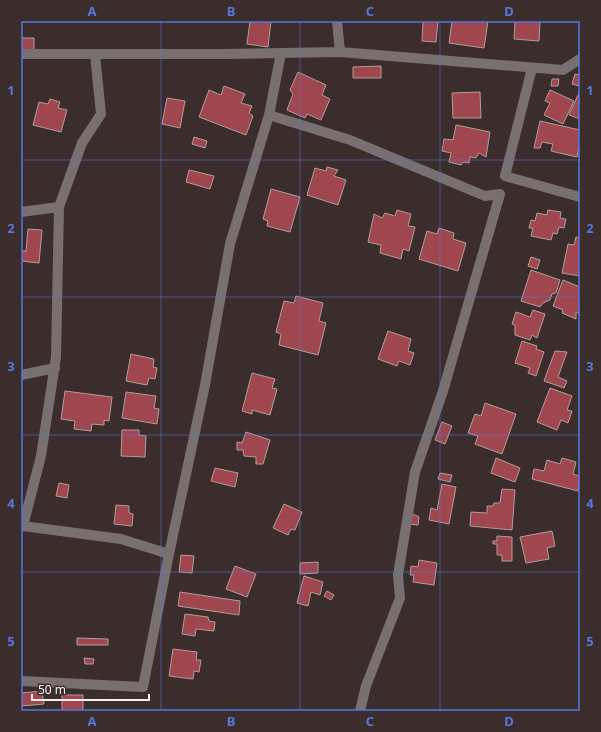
<svg xmlns="http://www.w3.org/2000/svg" width="601" height="732" font-family="'Noto Sans',sans-serif">
<rect width="100%" height="100%" fill="#3c2d2d"/>
<path fill="#a0464e" stroke="#b09d9d" d="M 250,21 L 271,21 L 268,47 L 247,44 Z
M 423,21 L 438,21 L 436,42 L 422,41 Z
M 452,21 L 488,21 L 484,48 L 449,43 Z
M 515,21 L 540,21 L 539,41 L 514,39 Z
M 21,38 L 34,38 L 34,50 L 21,50 Z
M 381,66 L 381,78 L 353,78 L 353,67 Z
M 298,72 L 326,85 L 322,95 L 330,99 L 321,120 L 307,114 L 305,118 L 287,110 L 293,94 L 290,90 Z
M 575,74 L 580,75 L 579,86 L 572,84 Z
M 552,79 L 559,79 L 558,86 L 551,86 Z
M 224,86 L 245,94 L 241,103 L 252,106 L 249,113 L 253,116 L 246,135 L 199,117 L 209,90 L 221,95 Z
M 550,90 L 574,101 L 563,124 L 544,115 L 550,103 L 545,101 Z
M 480,92 L 481,118 L 453,118 L 452,93 Z
M 578,95 L 580,96 L 580,119 L 569,115 Z
M 167,98 L 185,101 L 180,128 L 162,124 Z
M 50,99 L 60,102 L 58,108 L 67,110 L 61,132 L 33,125 L 39,102 L 48,104 Z
M 540,121 L 580,130 L 580,142 L 577,157 L 551,151 L 553,144 L 542,142 L 540,148 L 534,148 Z
M 456,125 L 490,132 L 486,157 L 479,153 L 476,158 L 470,157 L 469,163 L 464,162 L 461,165 L 449,162 L 451,153 L 442,151 L 444,139 L 453,140 Z
M 194,137 L 207,141 L 205,148 L 192,144 Z
M 327,167 L 338,170 L 334,176 L 346,180 L 338,205 L 307,195 L 315,168 L 326,171 Z
M 189,170 L 214,176 L 210,189 L 186,182 Z
M 271,189 L 300,197 L 290,232 L 267,226 L 268,221 L 263,219 Z
M 397,210 L 411,214 L 408,226 L 415,227 L 409,251 L 403,249 L 401,259 L 380,253 L 381,245 L 368,242 L 374,214 L 382,218 L 385,213 L 395,216 Z
M 548,210 L 561,212 L 560,218 L 566,219 L 564,228 L 559,227 L 557,234 L 553,233 L 551,240 L 531,236 L 533,228 L 529,228 L 531,220 L 535,221 L 537,213 L 547,215 Z
M 439,228 L 454,233 L 453,239 L 466,243 L 458,271 L 419,259 L 427,231 L 437,234 Z
M 28,229 L 42,230 L 39,263 L 21,261 L 21,251 L 26,251 Z
M 576,237 L 580,238 L 580,276 L 562,273 L 568,244 L 574,245 Z
M 531,257 L 540,260 L 537,269 L 528,266 Z
M 531,270 L 560,280 L 556,293 L 552,294 L 550,300 L 543,303 L 540,307 L 521,301 Z
M 563,280 L 580,287 L 580,314 L 576,312 L 576,319 L 562,313 L 563,310 L 553,306 Z
M 296,296 L 323,303 L 319,321 L 326,323 L 318,355 L 279,345 L 281,334 L 276,332 L 284,301 L 294,303 Z
M 533,310 L 545,314 L 537,338 L 532,335 L 530,340 L 515,335 L 515,325 L 512,324 L 516,312 L 530,317 Z
M 388,331 L 411,339 L 408,351 L 414,353 L 410,365 L 399,361 L 397,366 L 378,359 Z
M 522,341 L 537,346 L 536,349 L 544,352 L 536,376 L 528,373 L 530,368 L 515,363 Z
M 555,351 L 567,352 L 558,377 L 567,381 L 564,388 L 544,381 Z
M 131,354 L 154,359 L 153,367 L 157,368 L 155,379 L 149,378 L 147,385 L 126,381 Z
M 252,373 L 275,379 L 272,388 L 277,389 L 270,415 L 252,410 L 252,414 L 242,411 Z
M 550,388 L 572,396 L 567,410 L 572,411 L 568,423 L 561,420 L 557,430 L 537,422 Z
M 65,391 L 112,397 L 109,421 L 104,420 L 104,425 L 92,424 L 91,431 L 74,429 L 75,421 L 61,419 Z
M 126,392 L 156,396 L 154,408 L 159,409 L 157,424 L 122,418 Z
M 485,403 L 516,414 L 502,454 L 475,444 L 478,436 L 468,433 L 475,414 L 481,416 Z
M 442,422 L 452,426 L 445,444 L 435,440 Z
M 122,430 L 139,430 L 139,435 L 146,436 L 145,457 L 121,456 Z
M 246,432 L 270,440 L 263,464 L 256,464 L 256,457 L 244,456 L 243,450 L 237,450 L 237,442 L 242,443 Z
M 496,458 L 520,468 L 515,482 L 491,473 Z
M 562,458 L 576,462 L 573,474 L 580,476 L 578,491 L 532,479 L 534,469 L 544,471 L 547,460 L 560,464 Z
M 215,468 L 238,473 L 235,487 L 211,481 Z
M 440,473 L 452,475 L 450,482 L 438,479 Z
M 59,483 L 69,485 L 67,498 L 56,496 Z
M 442,484 L 456,487 L 449,524 L 429,520 L 431,508 L 437,510 Z
M 502,489 L 515,490 L 512,530 L 470,526 L 471,512 L 487,513 L 487,506 L 493,506 L 494,503 L 500,503 Z
M 284,504 L 302,512 L 295,530 L 291,529 L 288,535 L 273,528 Z
M 116,505 L 129,506 L 129,513 L 133,514 L 132,526 L 114,524 Z
M 413,514 L 419,517 L 418,525 L 409,524 Z
M 552,531 L 555,546 L 547,548 L 549,559 L 526,563 L 520,537 Z
M 497,536 L 512,537 L 512,561 L 502,561 L 502,555 L 497,555 L 497,544 L 493,544 L 493,541 L 497,541 Z
M 181,555 L 194,556 L 192,573 L 179,572 Z
M 419,560 L 437,563 L 434,585 L 413,582 L 414,575 L 410,575 L 411,566 L 418,567 Z
M 318,562 L 318,573 L 300,574 L 300,563 Z
M 235,566 L 256,574 L 247,597 L 226,589 Z
M 304,576 L 323,582 L 320,595 L 311,592 L 308,606 L 297,603 Z
M 327,591 L 334,595 L 331,600 L 324,596 Z
M 180,592 L 240,601 L 239,615 L 178,606 Z
M 185,614 L 208,617 L 209,621 L 215,622 L 214,631 L 196,629 L 195,636 L 182,634 Z
M 77,638 L 108,639 L 108,645 L 77,645 Z
M 173,649 L 197,652 L 196,660 L 201,660 L 199,672 L 194,671 L 193,679 L 169,676 Z
M 84,658 L 94,659 L 93,664 L 85,664 Z
M 42,691 L 44,704 L 21,706 L 21,693 Z
M 62,695 L 83,695 L 83,711 L 62,711 Z"/>
<g fill="none" stroke-linecap="round" stroke-linejoin="round">
<path stroke="#787070" stroke-width="10" d="M 337,21 L 340,52
M 281,53 L 269,115 L 350,140 L 485,196 L 500,194 L 443,391 L 415,472 L 398,575 L 400,598 L 366,686 L 360,711
M 21,54 L 226,54 L 340,52 L 563,70 L 580,59
M 532,68 L 505,176 L 580,197
M 21,212 L 59,207 L 82,143 L 101,114 L 95,54
M 21,375 L 55,368
M 21,527 L 23,526 L 41,456 L 56,357 L 59,207
M 169,554 L 205,385 L 230,244 L 269,115
M 21,681 L 143,687 L 169,554 L 121,539 L 23,526"/>
</g>
<path fill="none" stroke="#5476de" stroke-width="1" stroke-opacity="0.55" d="M 161,21 L 161,711M 300,21 L 300,711M 440,21 L 440,711M 21,160 L 580,160M 21,297 L 580,297M 21,435 L 580,435M 21,572 L 580,572"/>
<rect width="601" height="732" fill="none" stroke="#3c2d2d" stroke-width="44"/>
<path d="M32 694v6h117v-6" fill="none" stroke="#faefef" stroke-width="2"/>
<text x="38" y="694" font-size="12" fill="#faefef" stroke="#3c2d2d" stroke-width="3" paint-order="stroke">50 m</text>
<rect x="22" y="22" width="557" height="688" fill="none" stroke="#5476de" stroke-width="1.5"/>
<g font-size="13" text-anchor="middle" font-weight="bold" fill="#5476de">
<text x="92" y="16">A</text>
<text x="231" y="16">B</text>
<text x="370" y="16">C</text>
<text x="509" y="16">D</text>
<text x="11" y="95">1</text>
<text x="590" y="95">1</text>
<text x="11" y="233">2</text>
<text x="590" y="233">2</text>
<text x="11" y="371">3</text>
<text x="590" y="371">3</text>
<text x="11" y="508">4</text>
<text x="590" y="508">4</text>
<text x="11" y="646">5</text>
<text x="590" y="646">5</text>
<text x="92" y="726">A</text>
<text x="231" y="726">B</text>
<text x="370" y="726">C</text>
<text x="509" y="726">D</text>
</g>
</svg>
